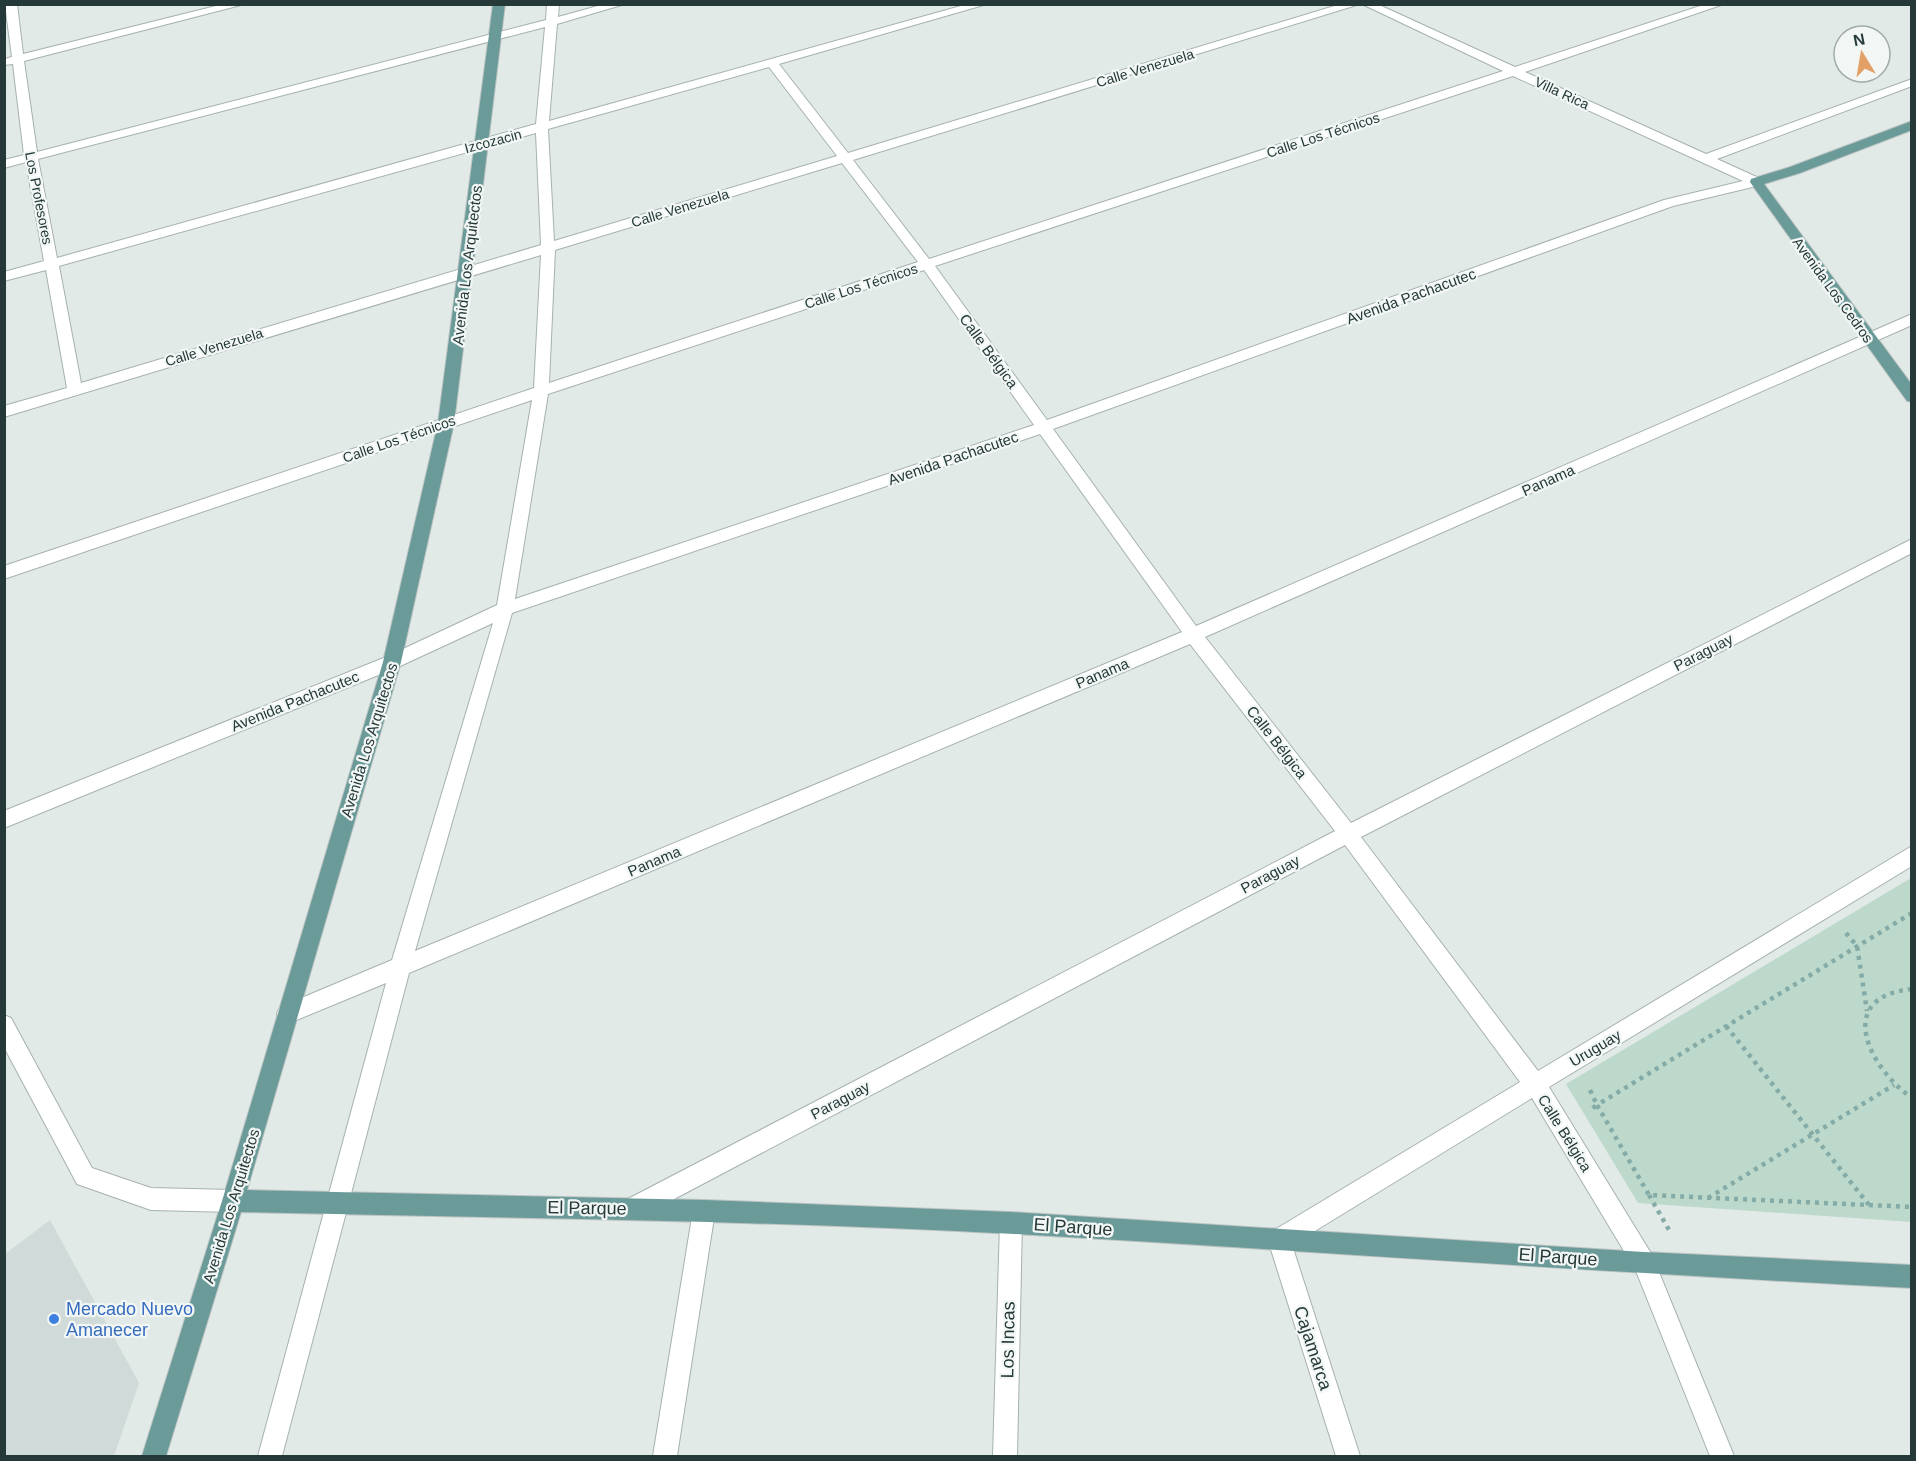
<svg xmlns="http://www.w3.org/2000/svg" width="1916" height="1461" font-family="Arial,sans-serif">
<rect width="100%" height="100%" fill="#e2eae8"/>
<path fill="#d0dad8" d="M 50,1220 L 139,1383 L 114,1456 L 5,1456 L 5,1254 Z"/>
<path fill="#bdd9cb" d="M 1911,878 L 1911,1222 L 1638,1203 L 1566,1084 Z"/>
<g fill="none" stroke-linecap="round" stroke-linejoin="round">
<g stroke="#a5b1b0" stroke-width="2">
<path id="minor" d="M 5,4 L 17,4 L 23,54 L 224,4 L 245,4 L 24,61 L 37,152 L 546,20 L 547,4 L 559,4 L 558,17 L 605,4 L 625,4 L 557,24 L 549,121 L 968,4 L 987,4 L 779,64 L 848,153 L 1341,4 L 1360,4 L 853,160 L 929,259 L 1503,71 L 1362,4 L 1377,4 L 1515,67 L 1706,4 L 1724,4 L 1525,72 L 1706,154 L 1912,79 L 1912,86 L 1717,159 L 1761,179 L 1762,182 L 1761,185 L 1673,206 L 1053,429 L 1196,626 L 1912,314 L 1912,325 L 1205,637 L 1351,823 L 1912,539 L 1912,553 L 1361,837 L 1538,1071 L 1912,846 L 1912,866 L 1549,1087 L 1652,1255 L 1734,1456 L 1710,1456 L 1636,1271 L 1532,1098 L 1292,1245 L 1360,1456 L 1336,1456 L 1268,1240 L 1271,1232 L 1520,1082 L 1345,845 L 640,1217 L 632,1220 L 624,1217 L 621,1209 L 624,1201 L 1335,831 L 1190,644 L 409,973 L 282,1456 L 258,1456 L 386,983 L 287,1024 L 280,1021 L 277,1014 L 280,1007 L 392,960 L 493,623 L 398,667 L 4,828 L 4,811 L 386,657 L 497,605 L 532,400 L 4,579 L 4,566 L 534,388 L 541,255 L 4,417 L 4,406 L 67,388 L 46,270 L 4,281 L 4,272 L 44,261 L 26,162 L 4,168 L 4,160 L 24,155 L 13,64 L 4,65 L 4,59 L 12,57 ZM 545,27 L 536,124 L 57,258 L 38,159 ZM 769,67 L 837,156 L 554,241 L 548,129 ZM 1513,76 L 1743,181 L 1664,200 L 1047,420 L 935,266 ZM 536,133 L 541,245 L 81,383 L 59,266 ZM 842,163 L 918,262 L 549,383 L 555,250 ZM 924,270 L 1034,425 L 515,599 L 548,394 ZM 1040,434 L 1182,632 L 415,951 L 512,613 Z
M 4,1015 L 11,1018 L 92,1168 L 151,1188 L 233,1190 L 241,1193 L 244,1201 L 241,1209 L 233,1212 L 151,1210 L 77,1184 L 4,1047 Z
M 704,1200 L 712,1203 L 715,1211 L 677,1456 L 653,1456 L 693,1211 L 696,1203 Z
M 1011,1212 L 1019,1215 L 1022,1223 L 1017,1456 L 993,1456 L 1000,1223 L 1003,1215 Z"/>
</g>
<g stroke="#bdc4c3" stroke-width="2">
<path id="major" d="M 493,4 L 505,4 L 454,423 L 401,662 L 247,1190 L 704,1200 L 1011,1212 L 1644,1252 L 1912,1265 L 1912,1288 C 1612,1273 1313,1251 1014,1234 C 756,1220 498,1218 241,1212 L 166,1456 L 142,1456 L 222,1201 L 383,662 L 438,423 Z
M 1912,121 L 1912,130 L 1800,173 L 1764,184 L 1912,385 L 1912,402 L 1907,401 L 1750,182 L 1751,179 L 1790,167 Z"/>
</g>
<path stroke="#85aba7" stroke-width="4.5" stroke-dasharray="4 5" stroke-linecap="butt" d="M 1912,913 L 1597,1105 L 1649,1195 L 1912,1207
M 1846,933 L 1857,946 L 1867,1011
M 1912,989 C 1833,997 1869,1068 1912,1098
M 1726,1026 L 1869,1205
M 1590,1090 L 1597,1105 L 1590,1110
M 1649,1195 L 1669,1230
M 1708,1198 L 1894,1085"/>
<use href="#minor" fill="#fff" fill-rule="evenodd"/>
<use href="#major" fill="#6b9b99" fill-rule="evenodd"/>
</g>
<circle fill="#3f7fe0" stroke="#f2f7f6" stroke-width="2" cx="54" cy="1319" r="6"/>
<g text-anchor="middle" dominant-baseline="central" stroke-width="4.5" stroke-linejoin="round" paint-order="stroke">
<g font-size="14" fill="#243938" stroke="#f2f7f6">
<text transform="translate(1145 68) rotate(-17)">Calle Venezuela</text>
<text transform="translate(1562 93) rotate(25)">Villa Rica</text>
<text transform="translate(1323 135) rotate(-18)">Calle Los Técnicos</text>
<text transform="translate(493 141) rotate(-15)">Izcozacin</text>
<text transform="translate(39 198) rotate(79)">Los Profesores</text>
<text transform="translate(680 208) rotate(-17)">Calle Venezuela</text>
<text transform="translate(861 286) rotate(-18)">Calle Los Técnicos</text>
<text transform="translate(1833 290) rotate(54)">Avenida Los Cedros</text>
<text transform="translate(214 347) rotate(-17)">Calle Venezuela</text>
<text transform="translate(399 439) rotate(-19)">Calle Los Técnicos</text>
</g>
<g font-size="15" fill="#243938" stroke="#f2f7f6">
<text transform="translate(467 265) rotate(-83)">Avenida Los Arquitectos</text>
<text transform="translate(1411 296) rotate(-20)">Avenida Pachacutec</text>
<text transform="translate(989 351) rotate(54)">Calle Bélgica</text>
<text transform="translate(953 458) rotate(-19)">Avenida Pachacutec</text>
<text transform="translate(1548 480) rotate(-24)">Panama</text>
<text transform="translate(1703 652) rotate(-27)">Paraguay</text>
<text transform="translate(1102 673) rotate(-23)">Panama</text>
<text transform="translate(295 701) rotate(-22)">Avenida Pachacutec</text>
<text transform="translate(369 740) rotate(-73)">Avenida Los Arquitectos</text>
<text transform="translate(1277 742) rotate(52)">Calle Bélgica</text>
<text transform="translate(654 861) rotate(-23)">Panama</text>
<text transform="translate(1270 874) rotate(-28)">Paraguay</text>
<text transform="translate(1595 1048) rotate(-31)">Uruguay</text>
<text transform="translate(840 1100) rotate(-28)">Paraguay</text>
<text transform="translate(1565 1133) rotate(58)">Calle Bélgica</text>
<text transform="translate(231 1206) rotate(-73)">Avenida Los Arquitectos</text>
</g>
<g font-size="18" fill="#243938" stroke="#f2f7f6">
<text transform="translate(587 1208) rotate(1)">El Parque</text>
<text transform="translate(1073 1227) rotate(4)">El Parque</text>
<text transform="translate(1558 1257) rotate(4)">El Parque</text>
<text transform="translate(1008 1340) rotate(-89)">Los Incas</text>
<text transform="translate(1313 1348) rotate(72)">Cajamarca</text>
</g>
<g font-size="18" fill="#366cbe" stroke="#f2f7f6" text-anchor="start">
<text x="66" y="1309">Mercado Nuevo<tspan x="66" dy="21">Amanecer</tspan></text>
</g>
</g>
<rect width="1916" height="1461" fill="none" stroke="#243938" stroke-width="12"/>
<g transform="translate(1862 54) rotate(349)"><circle r="28" fill="#f2f7f6" stroke="#a0abaa" stroke-width="1.5"/>
<path d="M0-4.5L10 22L0 15L-10 22Z" fill="#e3a066"/>
<text y="-9" font-size="16" font-weight="bold" text-anchor="middle" fill="#243938">N</text>
</g>
</svg>
